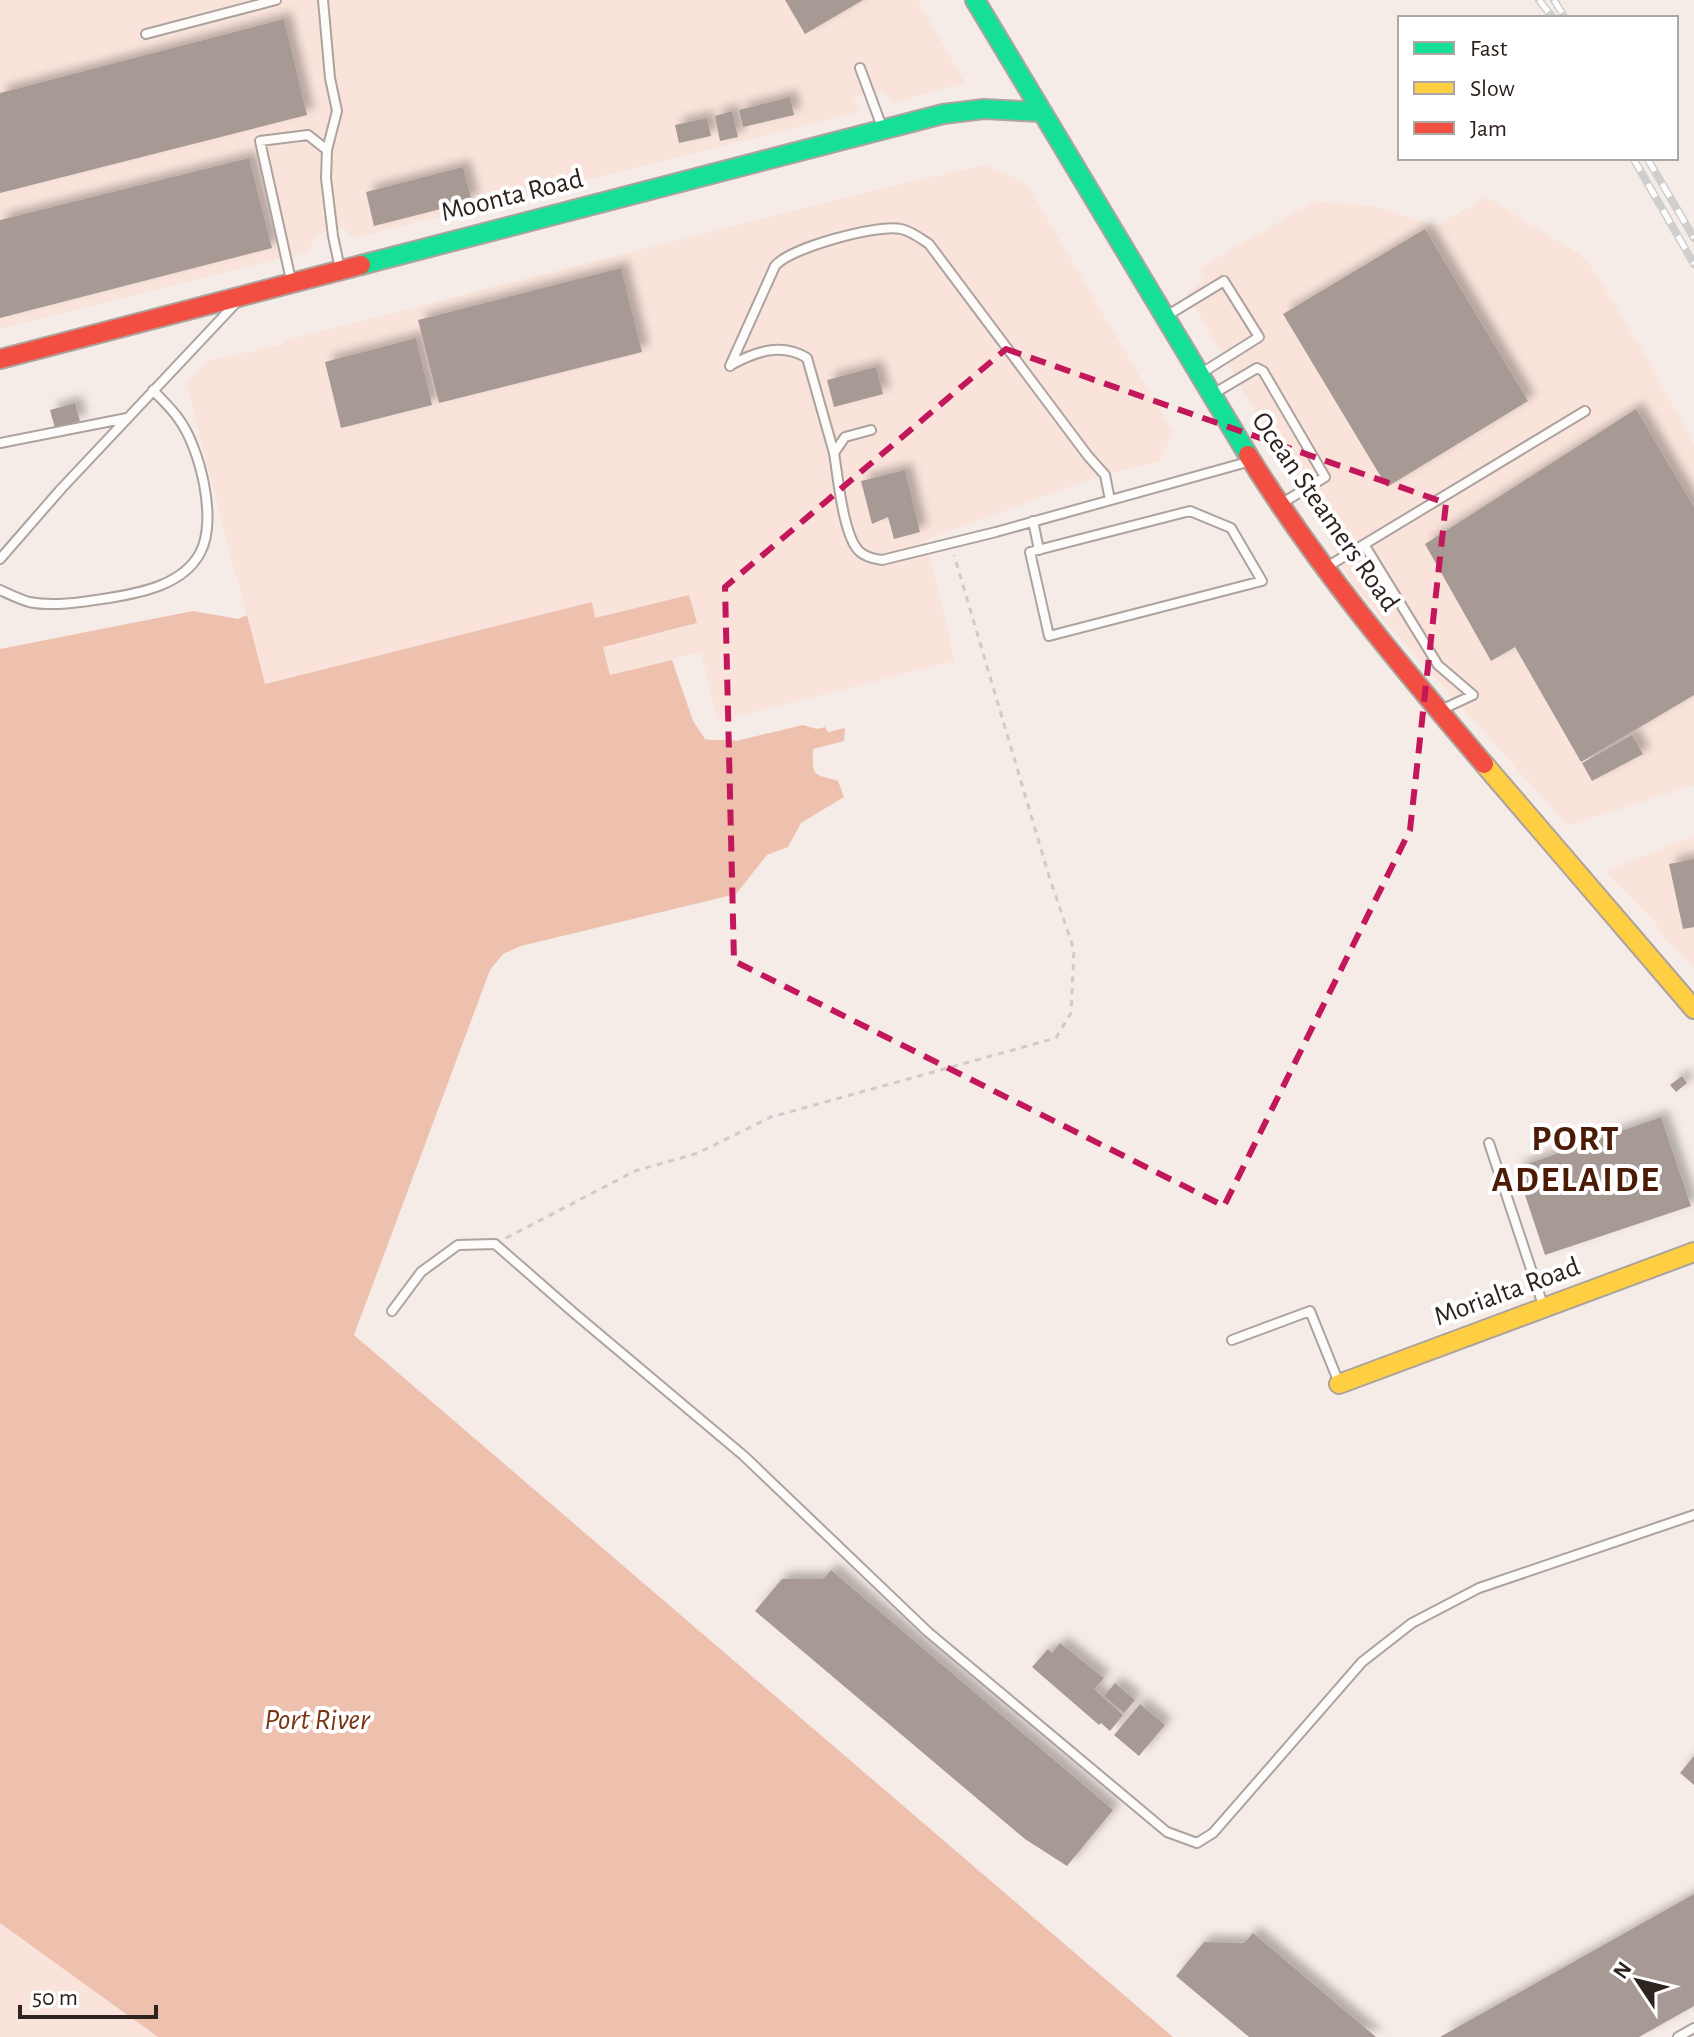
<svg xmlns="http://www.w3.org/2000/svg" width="1694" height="2037" font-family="'Alegreya Sans',sans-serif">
<defs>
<filter id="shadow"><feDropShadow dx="7" dy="-7" stdDeviation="4" flood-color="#0004"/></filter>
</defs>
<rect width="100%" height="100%" fill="#f6ece7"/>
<path fill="#f9e3da" d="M 0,0 L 917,0 L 965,82 L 894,103 L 883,91 L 854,97 L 858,112 L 355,238 L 341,228 L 317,235 L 309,251 L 0,329 Z
M 985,165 L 1026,183 L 1173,432 L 1160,461 L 1091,479 L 926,540 L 955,661 L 718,721 L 701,652 L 610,675 L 603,647 L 697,623 L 689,595 L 595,618 L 591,602 L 264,684 L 186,383 L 207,361 L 284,344 L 286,340 L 318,332 L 883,188 Z
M 1486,197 L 1581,255 L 1596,273 L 1648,360 L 1694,444 L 1694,785 L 1568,826 L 1354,587 L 1298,484 L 1186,293 L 1205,280 L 1200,268 L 1314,201 L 1378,207 L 1436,226 Z
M 1694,836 L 1694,967 L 1663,937 L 1654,921 L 1605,871 Z
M 0,1923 L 158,2037 L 0,2037 Z"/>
<path fill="#eec0ae" d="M 689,595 L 697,623 L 603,647 L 610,675 L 672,660 L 693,721 L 705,739 C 716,742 725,738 736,741 L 803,725 L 817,729 L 825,727 L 828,732 L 845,728 L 844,741 L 813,749 C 812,779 814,773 838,781 L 844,797 L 801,823 L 788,847 L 767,855 L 736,894 L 521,946 L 503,954 L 490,970 L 354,1335 L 1173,2037 L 158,2037 L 0,1923 L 0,649 L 193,611 L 238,619 L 247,615 L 265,684 L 592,602 L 595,618 Z"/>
<path fill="#a79993" filter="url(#shadow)" d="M 785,0 L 863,0 L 805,34 Z
M 284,19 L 307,115 L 0,193 L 0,93 Z
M 790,97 L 794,115 L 743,127 L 739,110 Z
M 732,111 L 738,137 L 720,141 L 715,116 Z
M 707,118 L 711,136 L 679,143 L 675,125 Z
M 249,158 L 272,248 L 0,318 L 0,220 Z
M 463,167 L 472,201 L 374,226 L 366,192 Z
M 1425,229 L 1528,401 L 1387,487 L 1283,314 Z
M 621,268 L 642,352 L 439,403 L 418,320 Z
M 416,338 L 432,405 L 341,428 L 325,362 Z
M 876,367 L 883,394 L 834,407 L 827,380 Z
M 75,403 L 80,421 L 55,428 L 50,410 Z
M 1636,409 L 1694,507 L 1694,695 L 1581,762 L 1515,647 L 1491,661 L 1425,544 Z
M 905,470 L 920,532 L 894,539 L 888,517 L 872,524 L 861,481 Z
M 1632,735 L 1643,754 L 1592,781 L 1582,763 Z
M 1694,859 L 1694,927 L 1683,929 L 1669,864 Z
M 1682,1076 L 1687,1083 L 1676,1092 L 1670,1085 Z
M 1661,1117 L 1691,1206 L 1545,1255 L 1516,1168 Z
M 831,1570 L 1113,1810 L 1067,1866 L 1025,1839 L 755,1611 L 782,1579 L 823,1579 Z
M 1060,1643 L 1104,1678 L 1094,1689 L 1123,1715 L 1110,1731 L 1101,1723 L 1099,1725 L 1032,1667 L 1048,1649 L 1052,1653 Z
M 1115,1683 L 1135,1700 L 1124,1713 L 1104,1696 Z
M 1140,1704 L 1165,1725 L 1139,1756 L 1114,1735 Z
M 1694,1756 L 1694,1785 L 1680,1773 Z
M 1694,1894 L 1694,2006 L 1639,2037 L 1440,2037 Z
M 1253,1933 L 1376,2037 L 1249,2037 L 1176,1976 L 1204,1942 L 1244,1943 Z"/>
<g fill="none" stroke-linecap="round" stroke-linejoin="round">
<g stroke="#ada39e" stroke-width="12">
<path id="lane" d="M 323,0 L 330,78 L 337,111 L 327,150 L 326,178 L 333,236 L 340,269
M 146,34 L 276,0
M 860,68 L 882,127
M 291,280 L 260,141 L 308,135 L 327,150
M 1168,315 L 1224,281 L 1259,337 L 1200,374
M 731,365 C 755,352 781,342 807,358 L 834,453
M 730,366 L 775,266 C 789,248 877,224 901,229 C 911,231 920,238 929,244 L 1088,456 L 1105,475 L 1110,500
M 1213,394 L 1257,368 L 1263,371 L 1325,477 L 1279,505
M 871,430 L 845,437 L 834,453 C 838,477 843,535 859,551 C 865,557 874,559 882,560 L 996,532 L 1251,461
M 0,443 L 127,418
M 1190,511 L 1231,528 L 1262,581 L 1049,636 L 1030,552 Z
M 1033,521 L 1039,550
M 1365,546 L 1438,665 L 1473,695 L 1443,709
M 0,559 L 61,489 L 236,303
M 1325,568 L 1585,411
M 0,590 C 9,594 19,599 29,602 C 54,607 83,602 109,598 C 140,593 183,585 200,553 C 218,520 200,447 178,418 C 171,408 161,399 153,390
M 1489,1143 L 1543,1305
M 392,1311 L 421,1272 L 458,1245 L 495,1244 L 574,1313 L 744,1456 L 928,1632 L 1167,1832 L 1197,1843 L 1213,1833 L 1362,1662 L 1412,1623 L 1479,1588 L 1694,1515
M 1232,1340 L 1310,1311 L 1339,1383
M 1678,2037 L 1694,2028"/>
</g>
<g stroke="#ada39e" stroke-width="22">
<path id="fast" d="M 975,0 L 1248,455
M 361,265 L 943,114 L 984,109 L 1042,112"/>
</g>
<g stroke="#ada39e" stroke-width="22">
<path id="slow" d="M 1484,764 L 1694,1009
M 1339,1384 L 1694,1252"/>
</g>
<g stroke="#ada39e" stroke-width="22">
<path id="jam" d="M 0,359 L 361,265
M 1248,455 C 1316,565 1400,665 1484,764"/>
</g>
<path stroke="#d0cbca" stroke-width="3" stroke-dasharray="6 6" stroke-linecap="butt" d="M 506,1238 L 635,1171 L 698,1153 L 771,1117 L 1056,1038 L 1071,1013 L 1074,950 L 1049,876 L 954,555"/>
<use href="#lane" stroke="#fefcfb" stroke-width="8"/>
<use href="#fast" stroke="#16e098" stroke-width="18"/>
<use href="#slow" stroke="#ffcf43" stroke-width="18"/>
<use href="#jam" stroke="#f24e42" stroke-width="18"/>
<g stroke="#d1cece" stroke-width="8">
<path id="rail" d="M 1539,0 L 1553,18
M 1554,0 L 1565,18
M 1633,158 L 1694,264
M 1647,158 L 1694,238"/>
</g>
<use href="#rail" stroke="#fff" stroke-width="5" stroke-dasharray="15" stroke-linecap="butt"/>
</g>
<path fill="none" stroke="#c2185b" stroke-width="6" stroke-dasharray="16 10" stroke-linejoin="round" d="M 1006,349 L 1446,503 L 1410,830 L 1224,1206 L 734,961 L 725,587 Z"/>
<g text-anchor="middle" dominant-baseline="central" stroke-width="8" stroke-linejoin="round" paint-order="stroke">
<g font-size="28" fill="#2f231f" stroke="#fff">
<text transform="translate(512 196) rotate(-14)">Moonta Road</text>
<text transform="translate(1325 512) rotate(55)">Ocean Steamers Road</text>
<text transform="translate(1507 1292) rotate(-20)">Morialta Road</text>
</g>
<g font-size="30" font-style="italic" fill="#7b3314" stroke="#fff">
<text x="317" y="1720">Port River</text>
</g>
<g font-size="36" font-weight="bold" letter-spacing="2" fill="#4b1b06" stroke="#fff">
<text x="1576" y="1139">PORT<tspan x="1576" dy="41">ADELAIDE</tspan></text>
</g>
</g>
<rect x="1398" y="16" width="280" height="144" fill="#ffffff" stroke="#aca7a5" stroke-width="2"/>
<rect x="1414" y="42" width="40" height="12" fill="#16e098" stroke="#aca7a5" stroke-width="2"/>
<text x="1470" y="56" font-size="24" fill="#2f231f">Fast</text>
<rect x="1414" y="82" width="40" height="12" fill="#ffcf43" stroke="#aca7a5" stroke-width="2"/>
<text x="1470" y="96" font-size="24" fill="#2f231f">Slow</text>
<rect x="1414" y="122" width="40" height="12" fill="#f24e42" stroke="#aca7a5" stroke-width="2"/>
<text x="1470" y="136" font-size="24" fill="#2f231f">Jam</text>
<g transform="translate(1638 1981) rotate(305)" stroke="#ffffff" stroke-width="6" paint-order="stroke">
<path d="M0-6L14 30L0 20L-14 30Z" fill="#2f231f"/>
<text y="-12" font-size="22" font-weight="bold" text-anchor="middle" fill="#2f231f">N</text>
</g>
<path d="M20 2005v12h136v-12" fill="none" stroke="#2f231f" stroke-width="4"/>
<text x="32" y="2005" font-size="24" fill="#2f231f" stroke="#ffffff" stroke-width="6" paint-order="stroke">50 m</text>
</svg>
